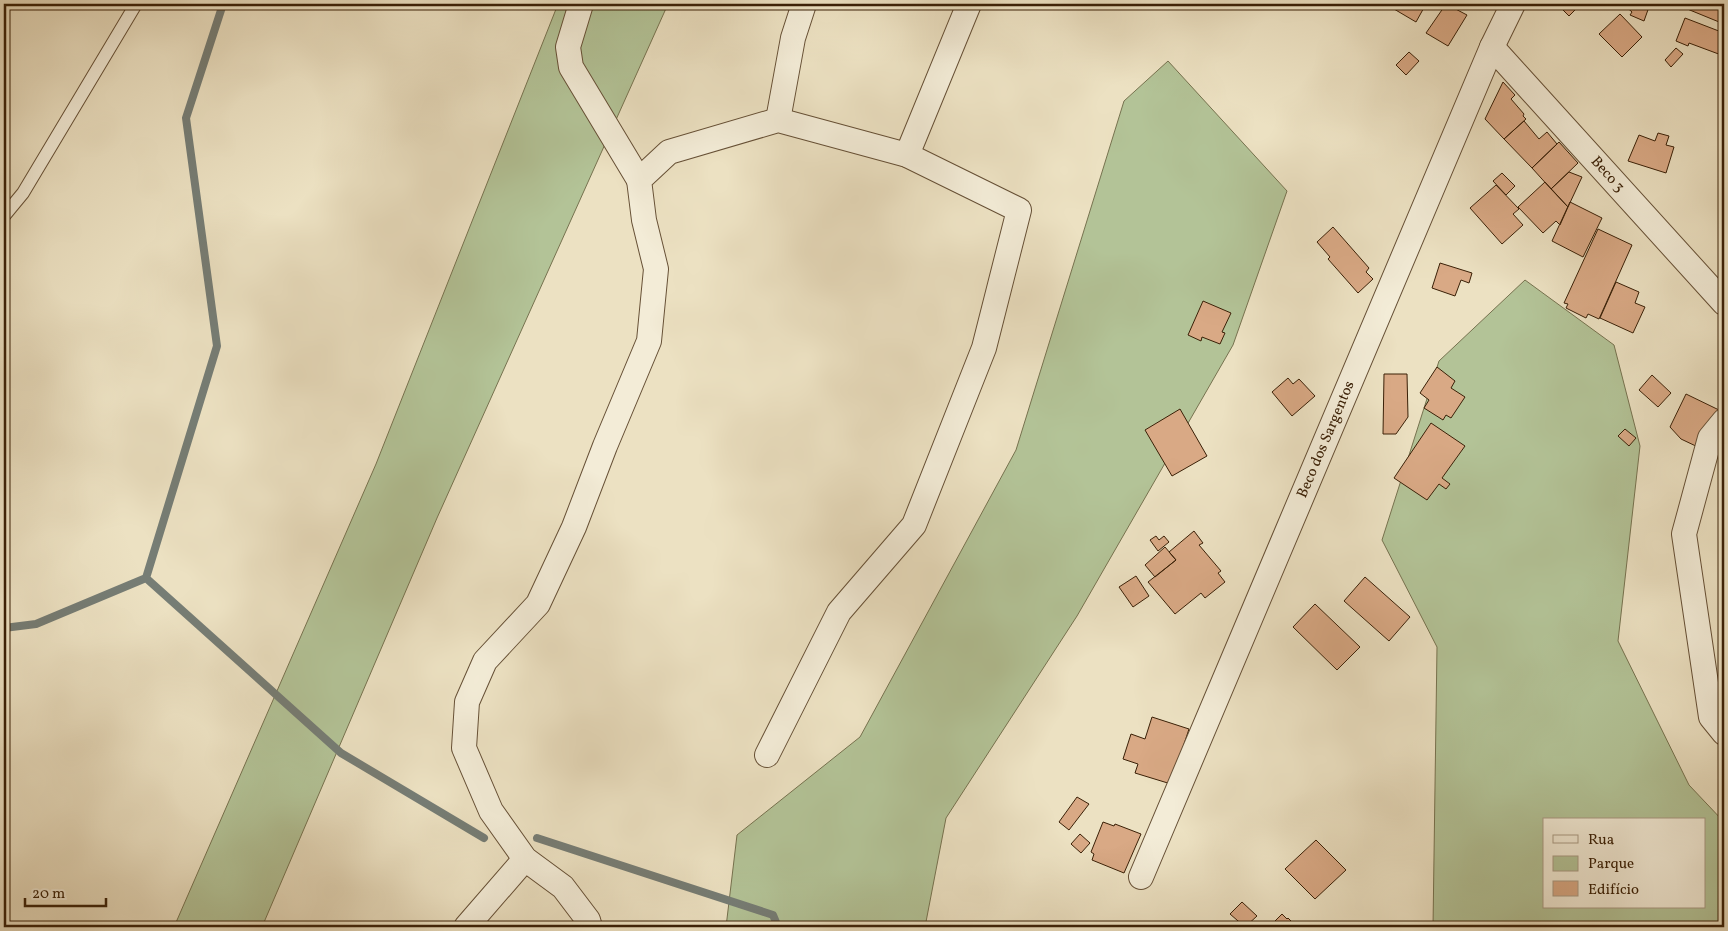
<svg xmlns="http://www.w3.org/2000/svg" width="1728" height="931" font-family="Vollkorn,serif">
<rect width="100%" height="100%" fill="#ece1c2"/>
<filter id="stains"><feTurbulence type="fractalNoise" baseFrequency=".004" numOctaves="4"/><feColorMatrix values="0 0 0 0 .2 0 0 0 0 .09 0 0 0 0 .02 0 0 0 .5 -.17"/></filter>
<radialGradient id="worn" r=".72"><stop offset=".6" stop-color="#630" stop-opacity="0"/><stop offset="1" stop-color="#630" stop-opacity=".3"/></radialGradient>
<path fill="#b3c397" stroke="#76724f" fill-rule="evenodd" d="M 558,4 L 668,4 L 437,518 L 262,927 L 174,927 L 376,464 Z
M 1168,61 L 1287,191 L 1233,345 L 1077,616 L 946,818 L 925,927 L 726,927 L 737,835 L 860,737 L 1016,450 L 1124,101 Z
M 1525,280 L 1614,345 L 1640,446 L 1618,641 L 1689,785 L 1724,822 L 1724,927 L 1433,927 L 1437,647 L 1382,540 L 1439,361 ZM 1544,820 L 1704,820 L 1704,907 L 1544,907 Z"/>
<g fill="none" stroke-linecap="round" stroke-linejoin="round">
<path stroke="#767d75" stroke-width="8" d="M 146,578 L 341,753 L 484,838
M 4,628 L 36,624 L 146,578 L 217,346 L 186,118 L 223,4
M 537,838 L 773,915 L 778,927"/>
</g>
<path fill="#d9a985" stroke="#3a2007" d="M 1398,4 L 1426,4 L 1416,22 L 1394,9 Z
M 1446,4 L 1467,15 L 1448,46 L 1426,33 Z
M 1557,4 L 1581,4 L 1569,16 Z
M 1623,4 L 1650,4 L 1644,21 L 1630,15 L 1632,12 Z
M 1681,4 L 1724,4 L 1724,24 L 1680,6 Z
M 1620,14 L 1642,37 L 1622,57 L 1599,34 Z
M 1685,18 L 1724,33 L 1724,56 L 1689,43 L 1688,46 L 1676,41 Z
M 1676,48 L 1683,54 L 1671,67 L 1665,60 Z
M 1409,52 L 1419,61 L 1406,75 L 1396,65 Z
M 1503,82 L 1515,95 L 1511,99 L 1524,114 L 1523,116 L 1526,119 L 1504,139 L 1485,119 Z
M 1524,121 L 1539,139 L 1547,132 L 1557,144 L 1532,168 L 1504,139 Z
M 1658,133 L 1669,136 L 1666,145 L 1674,147 L 1666,173 L 1628,161 L 1639,135 L 1655,141 Z
M 1559,142 L 1578,163 L 1551,189 L 1532,168 Z
M 1569,172 L 1582,177 L 1568,207 L 1551,189 Z
M 1502,173 L 1515,186 L 1506,195 L 1493,181 Z
M 1545,182 L 1568,207 L 1560,225 L 1556,221 L 1543,233 L 1518,207 Z
M 1496,185 L 1519,209 L 1513,214 L 1523,225 L 1502,244 L 1470,208 Z
M 1570,202 L 1602,218 L 1583,257 L 1552,241 Z
M 1333,227 L 1369,268 L 1366,272 L 1373,279 L 1358,293 L 1328,259 L 1330,257 L 1317,242 Z
M 1598,229 L 1632,245 L 1599,319 L 1588,314 L 1586,318 L 1566,308 L 1568,304 L 1564,303 Z
M 1440,263 L 1472,273 L 1469,283 L 1461,280 L 1455,296 L 1432,288 Z
M 1616,282 L 1639,292 L 1635,303 L 1645,307 L 1633,333 L 1600,318 Z
M 1203,301 L 1231,313 L 1222,332 L 1225,333 L 1220,344 L 1202,337 L 1201,341 L 1188,335 Z
M 1437,367 L 1455,381 L 1451,388 L 1465,397 L 1451,418 L 1446,415 L 1443,420 L 1424,408 L 1429,400 L 1420,393 Z
M 1384,374 L 1407,374 L 1408,417 L 1396,434 L 1383,434 Z
M 1652,375 L 1671,393 L 1658,407 L 1639,390 Z
M 1288,378 L 1293,384 L 1299,379 L 1315,396 L 1292,416 L 1272,392 Z
M 1686,394 L 1719,410 L 1700,448 L 1681,439 L 1670,427 Z
M 1180,409 L 1207,456 L 1172,476 L 1145,430 Z
M 1431,423 L 1465,446 L 1442,478 L 1450,484 L 1446,489 L 1439,484 L 1427,500 L 1394,478 Z
M 1625,429 L 1636,438 L 1629,446 L 1618,436 Z
M 1194,531 L 1203,543 L 1199,545 L 1221,571 L 1218,573 L 1225,582 L 1205,598 L 1201,593 L 1175,614 L 1148,582 L 1176,560 L 1169,552 Z
M 1156,536 L 1159,540 L 1164,536 L 1169,542 L 1158,551 L 1150,540 Z
M 1165,547 L 1176,560 L 1155,577 L 1145,565 Z
M 1136,576 L 1149,596 L 1133,607 L 1119,587 Z
M 1365,577 L 1410,617 L 1389,641 L 1344,601 Z
M 1315,604 L 1360,647 L 1337,670 L 1293,627 Z
M 1152,717 L 1189,729 L 1171,784 L 1135,773 L 1138,764 L 1123,759 L 1131,734 L 1145,739 Z
M 1077,797 L 1089,804 L 1069,830 L 1059,822 Z
M 1103,822 L 1114,826 L 1115,824 L 1141,834 L 1124,873 L 1092,860 L 1094,854 L 1091,852 Z
M 1080,834 L 1090,843 L 1081,853 L 1071,844 Z
M 1316,840 L 1346,870 L 1315,899 L 1285,869 Z
M 1242,902 L 1257,916 L 1245,927 L 1230,914 Z
M 1282,914 L 1287,919 L 1288,918 L 1297,927 L 1269,927 Z"/>
<g fill="none" stroke-linecap="round" stroke-linejoin="round">
<g stroke="#665036" stroke-width="14">
<path id="service" d="M 4,216 L 23,193 L 136,4"/>
</g>
<g stroke="#665036" stroke-width="26">
<g id="minor">
<path d="M 581,4 L 568,47 L 571,67 L 639,180"/>
<path id="s1" d="M 1492,47 L 1724,303"/>
<path d="M 778,120 L 793,38 L 804,4"/>
<path d="M 907,155 L 969,4"/>
<path d="M 1724,421 L 1710,438 L 1684,534 L 1711,717 L 1724,733"/>
<path id="s2" d="M 1141,877 L 1492,47 L 1513,4"/>
<path d="M 466,927 L 525,859"/>
<path d="M 590,927 L 588,920 L 563,887 L 525,859 L 491,811 L 464,748 L 467,702 L 485,661 L 538,604 L 574,527 L 605,446 L 649,341 L 656,269 L 644,220 L 639,180 L 669,152 L 778,120 L 907,155 L 1019,210 L 984,348 L 914,525 L 839,612 L 767,755"/>
</g>
</g>
<use href="#service" stroke="#f3ecd7" stroke-width="12"/>
<use href="#minor" stroke="#f3ecd7" stroke-width="24"/>
</g>
<g text-anchor="middle" dominant-baseline="central" stroke-width="4" stroke-linejoin="round" paint-order="stroke">
<g font-size="15" fill="#3a2007" stroke="#f3ecd7">
<text stroke="none"><textPath href="#s1" startOffset="172">Beco 3</textPath></text>
<text stroke="none"><textPath href="#s2" startOffset="475">Beco dos Sargentos</textPath></text>
</g>
</g>
<rect width="1728" height="931" fill="none" stroke="#ece1c2" stroke-width="20"/>
<rect x="5" y="5" width="1718" height="921" fill="none" stroke="#3a2007" stroke-width="2.5"/>
<rect x="10" y="10" width="1708" height="911" fill="none" stroke="#3a2007"/>
<rect x="1543" y="818" width="162" height="90" fill="#f3ecd7" stroke="#a99a84"/>
<rect x="1553" y="835" width="25" height="8" fill="#f3ecd7" stroke="#a99a84"/>
<text x="1588" y="844" font-size="15" fill="#3a2007">Rua</text>
<rect x="1553" y="856" width="25" height="15" fill="#b3c397" stroke="#a99a84"/>
<text x="1588" y="868" font-size="15" fill="#3a2007">Parque</text>
<rect x="1553" y="881" width="25" height="15" fill="#d9a985" stroke="#a99a84"/>
<text x="1588" y="894" font-size="15" fill="#3a2007">Edifício</text>
<path d="M25 898v8h81v-8" fill="none" stroke="#3a2007" stroke-width="2.5"/>
<text x="32" y="898" font-size="15" fill="#3a2007" stroke="#f3ecd7" stroke-width="4" paint-order="stroke">20 m</text>
<rect width="100%" height="100%" filter="url(#stains)"/>
<rect width="100%" height="100%" fill="url(#worn)"/>
</svg>
